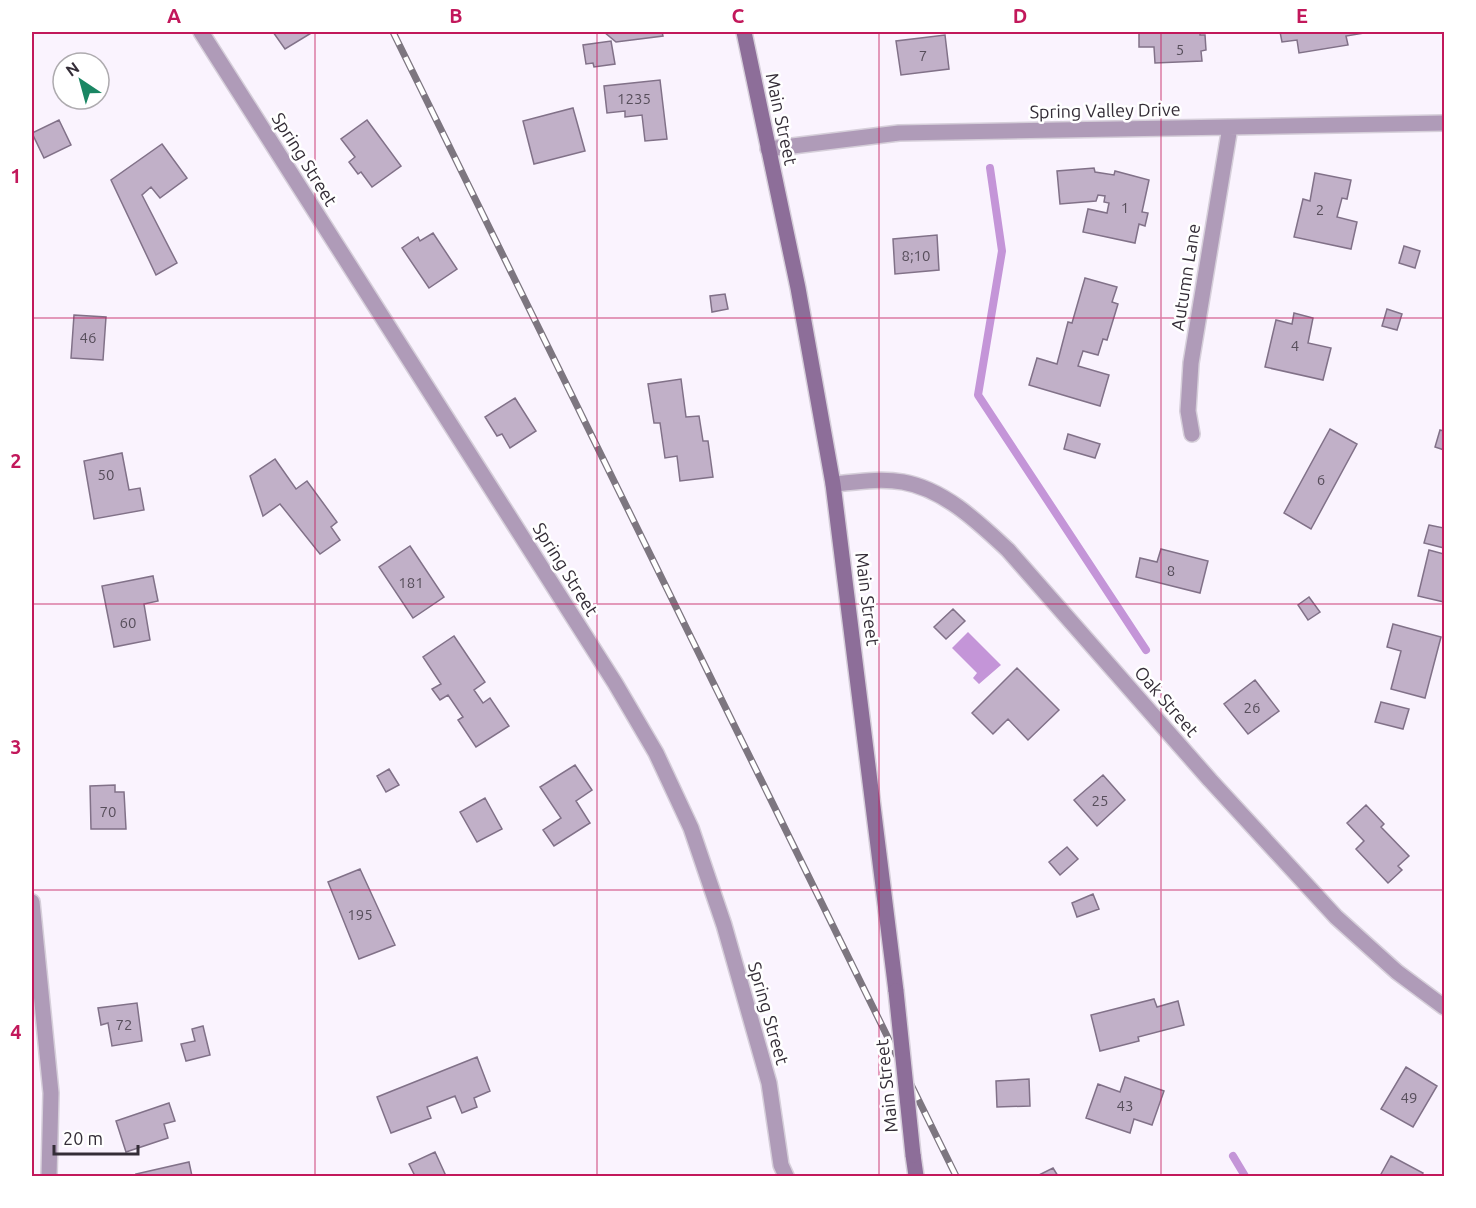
<svg xmlns="http://www.w3.org/2000/svg" width="1476" height="1208" font-family="Ubuntu,sans-serif">
<rect width="100%" height="100%" fill="#faf3fe"/>
<path fill="#c495d8" d="M 968,632 L 1001,665 L 979,684 L 973,678 L 977,673 L 952,648 Z"/>
<g fill="none" stroke-linecap="round" stroke-linejoin="round">
<path stroke="#c495d8" stroke-width="8" d="M 990,168 L 1002,251 L 978,395 L 1146,650
M 1233,1156 L 1245,1176"/>
</g>
<path fill="#c1b0c8" stroke="#817188" stroke-width="1.5" d="M 273,32 L 313,32 L 285,49 Z
M 604,32 L 662,32 L 663,36 L 616,42 Z
M 1139,32 L 1200,32 L 1200,35 L 1205,35 L 1206,50 L 1201,51 L 1202,61 L 1155,63 L 1154,47 L 1139,47 Z
M 1280,32 L 1370,32 L 1346,36 L 1348,45 L 1299,53 L 1297,40 L 1282,42 Z
M 945,35 L 949,69 L 901,75 L 896,41 Z
M 611,41 L 615,64 L 594,67 L 593,63 L 586,64 L 583,45 Z
M 660,80 L 667,139 L 645,141 L 642,115 L 625,117 L 625,111 L 607,113 L 604,86 Z
M 573,108 L 585,151 L 534,164 L 523,121 Z
M 59,120 L 71,145 L 44,158 L 32,133 Z
M 367,120 L 401,166 L 372,187 L 361,172 L 358,174 L 349,162 L 355,157 L 341,139 Z
M 162,144 L 187,178 L 160,198 L 151,187 L 142,195 L 177,263 L 156,275 L 111,180 Z
M 1094,168 L 1095,172 L 1114,175 L 1115,171 L 1149,180 L 1142,212 L 1148,213 L 1145,226 L 1139,224 L 1135,243 L 1083,232 L 1088,209 L 1107,213 L 1109,203 L 1104,202 L 1105,196 L 1098,195 L 1096,201 L 1060,204 L 1057,171 Z
M 1315,173 L 1351,180 L 1347,199 L 1342,198 L 1337,217 L 1357,222 L 1351,249 L 1294,237 L 1303,199 L 1310,201 Z
M 433,233 L 457,269 L 429,288 L 402,248 L 418,237 L 420,241 Z
M 937,235 L 939,270 L 895,274 L 893,239 Z
M 1404,246 L 1420,251 L 1415,268 L 1399,263 Z
M 1085,278 L 1117,287 L 1112,302 L 1118,304 L 1107,340 L 1103,339 L 1098,355 L 1083,351 L 1078,366 L 1109,375 L 1100,406 L 1029,385 L 1037,358 L 1057,364 L 1068,322 L 1072,323 Z
M 725,294 L 728,309 L 712,312 L 710,296 Z
M 1387,309 L 1402,314 L 1397,330 L 1382,326 Z
M 1294,313 L 1313,318 L 1308,343 L 1331,348 L 1323,380 L 1265,367 L 1276,320 L 1292,324 Z
M 74,315 L 106,317 L 103,360 L 71,358 Z
M 681,379 L 686,417 L 699,416 L 703,441 L 708,441 L 713,477 L 680,481 L 677,456 L 665,458 L 660,423 L 654,423 L 648,384 Z
M 515,398 L 536,431 L 510,448 L 502,434 L 497,436 L 485,417 Z
M 1330,429 L 1357,444 L 1311,529 L 1284,513 Z
M 1440,430 L 1444,431 L 1444,450 L 1435,447 Z
M 1068,434 L 1100,444 L 1095,458 L 1064,449 Z
M 122,453 L 129,490 L 140,488 L 144,510 L 94,519 L 84,461 Z
M 275,459 L 296,489 L 307,481 L 337,522 L 331,527 L 340,540 L 320,554 L 280,504 L 263,516 L 250,476 Z
M 1429,525 L 1444,528 L 1444,548 L 1424,543 Z
M 410,546 L 444,597 L 413,618 L 379,567 Z
M 1161,549 L 1208,561 L 1200,593 L 1136,577 L 1140,558 L 1157,562 Z
M 1429,550 L 1444,554 L 1444,602 L 1418,596 Z
M 153,576 L 158,601 L 144,604 L 150,640 L 114,647 L 102,586 Z
M 1309,597 L 1320,612 L 1308,620 L 1298,605 Z
M 953,609 L 965,621 L 946,639 L 934,627 Z
M 1393,624 L 1441,637 L 1425,698 L 1391,689 L 1401,651 L 1387,647 Z
M 454,636 L 485,682 L 474,690 L 483,703 L 490,698 L 509,726 L 476,747 L 458,720 L 463,717 L 448,695 L 440,700 L 432,689 L 441,684 L 423,657 Z
M 1017,668 L 1059,710 L 1028,740 L 1008,719 L 993,734 L 972,713 Z
M 1255,680 L 1279,711 L 1248,734 L 1224,704 Z
M 1381,702 L 1409,709 L 1403,729 L 1375,722 Z
M 575,765 L 592,790 L 576,801 L 590,823 L 554,846 L 543,830 L 561,818 L 540,787 Z
M 389,769 L 399,785 L 386,792 L 377,776 Z
M 1103,775 L 1125,800 L 1097,826 L 1074,800 Z
M 115,785 L 115,792 L 124,792 L 126,829 L 91,829 L 90,786 Z
M 485,798 L 502,829 L 477,842 L 460,812 Z
M 1366,805 L 1384,824 L 1381,827 L 1409,856 L 1398,866 L 1402,870 L 1388,883 L 1356,849 L 1364,841 L 1347,823 Z
M 1067,847 L 1078,859 L 1060,875 L 1049,862 Z
M 360,869 L 395,945 L 359,959 L 328,882 Z
M 1093,894 L 1099,909 L 1077,917 L 1072,903 Z
M 1154,999 L 1157,1007 L 1178,1001 L 1184,1025 L 1138,1037 L 1139,1041 L 1100,1051 L 1091,1015 Z
M 137,1003 L 142,1041 L 112,1046 L 108,1023 L 101,1025 L 98,1008 Z
M 203,1026 L 210,1055 L 186,1061 L 181,1044 L 195,1041 L 192,1029 Z
M 477,1057 L 490,1091 L 474,1098 L 477,1107 L 462,1113 L 455,1096 L 427,1107 L 431,1118 L 391,1133 L 377,1097 Z
M 1406,1067 L 1437,1086 L 1413,1127 L 1381,1109 Z
M 1125,1077 L 1164,1091 L 1152,1125 L 1134,1119 L 1130,1133 L 1086,1118 L 1098,1084 L 1120,1092 Z
M 1029,1079 L 1030,1106 L 997,1107 L 996,1081 Z
M 169,1103 L 175,1121 L 164,1124 L 168,1138 L 126,1152 L 116,1121 Z
M 435,1152 L 446,1176 L 415,1176 L 409,1164 Z
M 1391,1156 L 1423,1173 L 1421,1176 L 1380,1176 Z
M 189,1162 L 192,1176 L 137,1176 L 136,1174 Z
M 1053,1168 L 1058,1176 L 1037,1176 Z"/>
<g fill="none" stroke-linecap="round" stroke-linejoin="round">
<g stroke="#d6cfda" stroke-width="18">
<path id="minor" d="M 201,32 L 615,683 L 656,753 L 691,828 L 724,925 L 769,1083 L 781,1165 L 786,1176
M 768,149 L 899,133 L 1444,123
M 1192,434 L 1188,411 L 1191,363 L 1230,127
M 833,484 C 856,482 880,478 903,482 C 944,489 979,523 1008,550 L 1210,780 L 1336,917 L 1397,972 L 1444,1007
M 32,902 L 51,1093 L 49,1176"/>
</g>
<g stroke="#d6cfda" stroke-width="18">
<path id="secondary" d="M 744,32 L 798,288 L 833,484 L 896,991
M 913,1155 L 916,1176"/>
</g>
<use href="#minor" stroke="#af9bb8" stroke-width="15"/>
<use href="#secondary" stroke="#8d6e99" stroke-width="15"/>
<g stroke="#7d7680" stroke-width="7">
<path id="rail" d="M 393,32 L 956,1176"/>
</g>
<use href="#rail" stroke="#fff" stroke-width="4.5" stroke-dasharray="14" stroke-linecap="butt"/>
<g stroke="#d6cfda" stroke-width="18" stroke-linecap="butt">
<path id="secondary-bridge" d="M 896,991 L 913,1155"/>
</g>
<use href="#secondary-bridge" stroke="#8d6e99" stroke-width="15"/>
</g>
<path fill="none" stroke="#c2185b" stroke-width="1.5" stroke-opacity="0.55" d="M 315,32 L 315,1176M 597,32 L 597,1176M 879,32 L 879,1176M 1161,32 L 1161,1176M 32,318 L 1444,318M 32,604 L 1444,604M 32,890 L 1444,890"/>
<g text-anchor="middle" dominant-baseline="central" stroke-width="5" stroke-linejoin="round" paint-order="stroke">
<g font-size="15" fill="#574e5b">
<text x="1180" y="49">5</text>
<text x="923" y="55">7</text>
<text x="634" y="98">1235</text>
<text x="1125" y="207">1</text>
<text x="1320" y="209">2</text>
<text x="916" y="255">8;10</text>
<text x="88" y="337">46</text>
<text x="1295" y="345">4</text>
<text x="106" y="474">50</text>
<text x="1321" y="479">6</text>
<text x="1171" y="570">8</text>
<text x="411" y="582">181</text>
<text x="128" y="622">60</text>
<text x="1252" y="707">26</text>
<text x="1100" y="800">25</text>
<text x="108" y="811">70</text>
<text x="360" y="914">195</text>
<text x="124" y="1024">72</text>
<text x="1409" y="1097">49</text>
<text x="1125" y="1105">43</text>
</g>
<g font-size="18" fill="#342d37" stroke="#fff">
<text transform="translate(1105 110) rotate(-1)">Spring Valley Drive</text>
<text transform="translate(782 119) rotate(78)">Main Street</text>
<text transform="translate(305 159) rotate(58)">Spring Street</text>
<text transform="translate(1185 277) rotate(-81)">Autumn Lane</text>
<text transform="translate(566 569) rotate(58)">Spring Street</text>
<text transform="translate(868 599) rotate(83)">Main Street</text>
<text transform="translate(1167 701) rotate(49)">Oak Street</text>
<text transform="translate(769 1013) rotate(74)">Spring Street</text>
<text transform="translate(886 1086) rotate(-96)">Main Street</text>
</g>
</g>
<rect width="1476" height="1208" fill="none" stroke="#ffffff" stroke-width="66"/>
<g transform="translate(81 81) rotate(324)"><circle r="28" fill="#ffffff" stroke="#aeabaf" stroke-width="1.5"/>
<path d="M0-4.5L10 22L0 15L-10 22Z" fill="#1a8663"/>
<text y="-9" font-size="16" font-weight="bold" text-anchor="middle" fill="#342d37">N</text>
</g>
<path d="M54 1145v9h84v-9" fill="none" stroke="#342d37" stroke-width="3"/>
<text x="63" y="1145" font-size="18" fill="#342d37" stroke="#ffffff" stroke-width="4.5" paint-order="stroke">20 m</text>
<rect x="33" y="33" width="1410" height="1142" fill="none" stroke="#c2185b" stroke-width="2"/>
<g font-size="20" text-anchor="middle" font-weight="bold" fill="#c2185b">
<text x="174" y="23">A</text>
<text x="456" y="23">B</text>
<text x="738" y="23">C</text>
<text x="1020" y="23">D</text>
<text x="1302" y="23">E</text>
<text x="16" y="183">1</text>
<text x="16" y="468">2</text>
<text x="16" y="754">3</text>
<text x="16" y="1039">4</text>
</g>
</svg>
